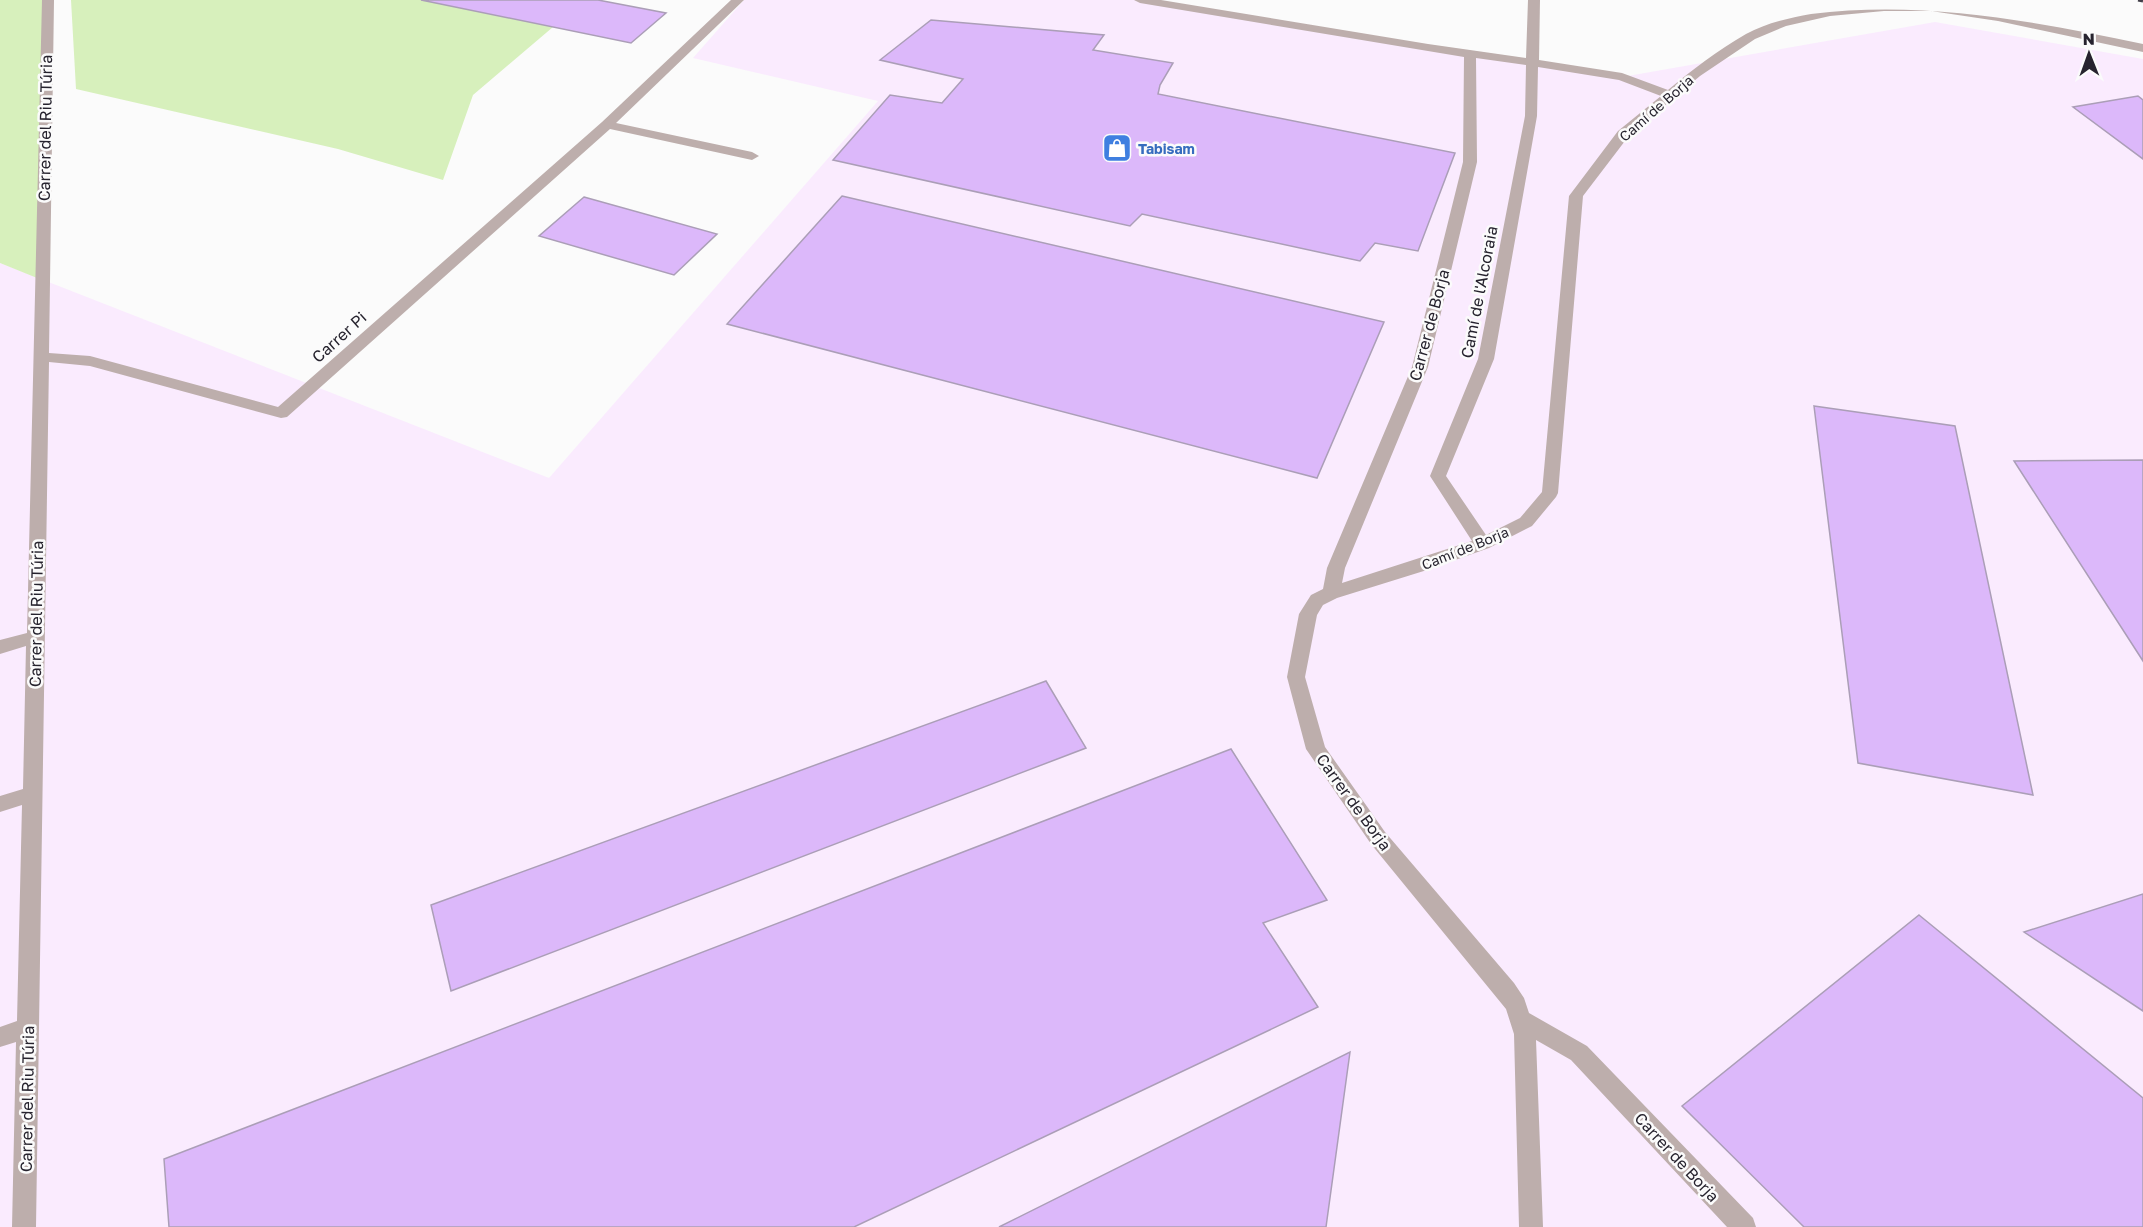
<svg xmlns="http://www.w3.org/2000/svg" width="2143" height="1227" font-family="'Golos Text',sans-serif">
<rect width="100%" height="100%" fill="#fbfbfb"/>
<path fill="#faebfe" d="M 744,0 L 1140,0 L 1622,77 L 1935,22 L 2143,59 L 2143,1227 L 0,1227 L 0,263 L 549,478 L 878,101 L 693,58 Z"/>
<path fill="#d7f0bc" d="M 0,0 L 45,0 L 42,280 L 0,263 Z
M 71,0 L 421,0 L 553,27 L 473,95 L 443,180 L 338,149 L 76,89 Z"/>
<path fill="#dcb8fa" stroke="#ab9eb7" stroke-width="1.5" d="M 421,0 L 598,0 L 666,13 L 631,43 Z
M 931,20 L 1104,35 L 1093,50 L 1173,63 L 1160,85 L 1158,94 L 1455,153 L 1418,251 L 1375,243 L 1360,261 L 1142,214 L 1130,226 L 833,160 L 890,95 L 942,103 L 963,79 L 880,60 Z
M 2138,96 L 2143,100 L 2143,159 L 2073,107 Z
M 842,196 L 1384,322 L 1317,478 L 727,324 Z
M 584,197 L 717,234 L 674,275 L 539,236 Z
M 1814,406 L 1955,426 L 2033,795 L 1858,763 Z
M 2143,460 L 2143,661 L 2014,461 Z
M 1046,681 L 1086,748 L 451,991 L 431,905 Z
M 1231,749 L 1327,900 L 1263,923 L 1318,1007 L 854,1227 L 169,1227 L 164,1159 Z
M 2143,894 L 2143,1011 L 2024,932 Z
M 1919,915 L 2143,1098 L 2143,1227 L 1804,1227 L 1682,1106 Z
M 1350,1052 L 1326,1227 L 999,1227 Z"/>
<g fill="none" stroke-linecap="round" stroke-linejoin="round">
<path fill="#bdaeac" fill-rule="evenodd" d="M 42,0 L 54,0 L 49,353 L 90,356 L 278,407 L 602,122 L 731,0 L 744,0 L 616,123 L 752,152 L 759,156 L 752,160 L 610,129 L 287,417 L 281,418 L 90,366 L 49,362 L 36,1227 L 12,1227 L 16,1042 L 0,1047 L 0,1027 L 17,1021 L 22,805 L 0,812 L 0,796 L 23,789 L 26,646 L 0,654 L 0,640 L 27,633 Z
M 1134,0 L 1161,0 L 1428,44 L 1526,58 L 1528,0 L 1540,0 L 1539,60 L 1622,73 L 1668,90 C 1692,70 1718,50 1746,34 C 1766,23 1789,18 1811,14 C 1923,0 2033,21 2143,44 L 2143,52 L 1998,21 L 1931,11 L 1884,11 L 1830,16 L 1786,26 L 1755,39 L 1700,76 L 1628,137 L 1583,196 L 1558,493 L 1556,497 L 1532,526 L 1489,548 L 1427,570 L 1337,598 L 1323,605 L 1317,615 L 1305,677 L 1325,747 L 1385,832 L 1514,983 L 1524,998 L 1529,1013 L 1587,1046 L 1753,1218 L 1756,1227 L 1727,1227 L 1571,1060 L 1536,1040 L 1543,1227 L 1519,1227 L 1514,1034 L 1506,1009 L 1371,844 L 1306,749 L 1287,677 L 1299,614 L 1311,595 L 1323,589 L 1327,568 L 1412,367 L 1463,162 L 1464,57 L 1140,3 ZM 1476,58 L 1526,65 L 1525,116 L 1478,359 L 1430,476 L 1472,541 L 1342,583 L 1345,568 L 1428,367 L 1477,162 ZM 1538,67 L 1619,80 L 1661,96 L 1618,131 L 1569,196 L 1542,492 L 1520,518 L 1486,535 L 1446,476 L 1494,359 L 1537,116 Z"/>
<path stroke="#423f49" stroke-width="3" stroke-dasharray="9 4.5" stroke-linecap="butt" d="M 2138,0 L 2143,1"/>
</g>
<defs>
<g id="shop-square" transform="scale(1.5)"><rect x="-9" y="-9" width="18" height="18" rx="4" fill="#3f7fe0" stroke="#fbfbfb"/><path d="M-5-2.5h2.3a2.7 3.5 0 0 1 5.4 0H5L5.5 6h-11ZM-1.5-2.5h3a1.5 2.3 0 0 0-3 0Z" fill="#fff"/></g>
</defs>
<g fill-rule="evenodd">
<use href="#shop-square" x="1117" y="148"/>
</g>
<g text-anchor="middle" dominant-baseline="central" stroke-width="5" stroke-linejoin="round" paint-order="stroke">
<g font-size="14" fill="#26232e" stroke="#fbfbfb">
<text transform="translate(1656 108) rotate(-41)">Camí de Borja</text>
<text transform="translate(1465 548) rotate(-22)">Camí de Borja</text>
</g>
<g font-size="14" font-weight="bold" fill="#366cbe" stroke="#fbfbfb" text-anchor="start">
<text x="1138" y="148">Tabisam</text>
</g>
<g font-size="16" fill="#26232e" stroke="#fbfbfb">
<text transform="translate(45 128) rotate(-89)">Carrer del Riu Túria</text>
<text transform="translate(1479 292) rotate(-79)">Camí de l'Alcoraia</text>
<text transform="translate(1429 325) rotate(-75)">Carrer de Borja</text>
<text transform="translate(339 337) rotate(-42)">Carrer Pi</text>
<text transform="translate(36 614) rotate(-89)">Carrer del Riu Túria</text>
<text transform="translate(1354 802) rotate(54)">Carrer de Borja</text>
<text transform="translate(27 1099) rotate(-89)">Carrer del Riu Túria</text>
<text transform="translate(1677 1157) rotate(47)">Carrer de Borja</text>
</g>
</g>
<g transform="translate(2089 54) rotate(359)" stroke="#fbfbfb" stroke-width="4.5" paint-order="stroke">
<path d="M0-4.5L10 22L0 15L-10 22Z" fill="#26232e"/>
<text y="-9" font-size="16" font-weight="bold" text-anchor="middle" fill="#26232e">N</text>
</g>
</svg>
